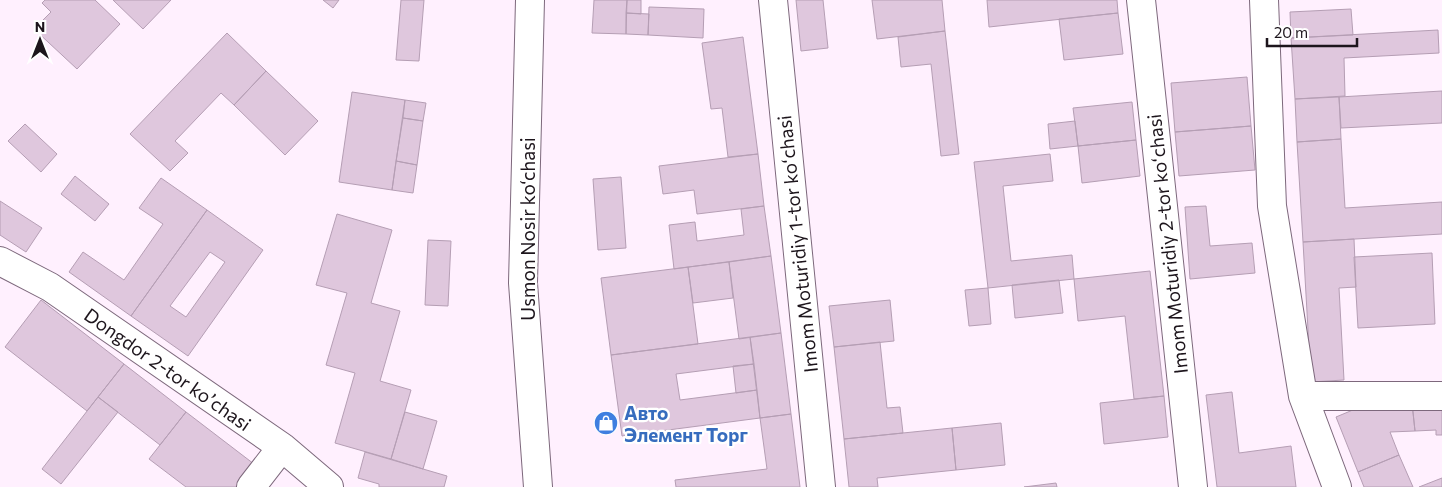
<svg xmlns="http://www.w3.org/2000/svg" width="1442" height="487" font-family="Commissioner,sans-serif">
<rect width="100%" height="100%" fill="#fff0fe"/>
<path fill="#dfc7dd" stroke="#b59eb4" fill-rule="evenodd" d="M 45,0 L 95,0 L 120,24 L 77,69 L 34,29 L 51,12 L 42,3 Z
M 113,0 L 171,0 L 143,29 Z
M 323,0 L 339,0 L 333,8 Z
M 401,0 L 424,0 L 419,61 L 396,60 Z
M 594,0 L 627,0 L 626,34 L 592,33 Z
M 627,0 L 641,0 L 641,14 L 626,13 Z
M 796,0 L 823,0 L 828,48 L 801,51 Z
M 872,0 L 942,0 L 945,31 L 877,39 Z
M 987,0 L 1117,0 L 1118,13 L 989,27 Z
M 649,7 L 704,9 L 703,38 L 648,35 Z
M 1351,9 L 1353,35 L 1291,38 L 1290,12 Z
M 626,13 L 649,14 L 648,35 L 626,34 Z
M 1118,13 L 1123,54 L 1064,60 L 1059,19 Z
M 1438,30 L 1439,53 L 1344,58 L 1345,96 L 1295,99 L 1291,38 Z
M 945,31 L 959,154 L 941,156 L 931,64 L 901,67 L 898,37 Z
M 227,33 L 266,71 L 234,105 L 221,93 L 175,141 L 188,153 L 170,171 L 130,134 Z
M 743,37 L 758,154 L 728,157 L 722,108 L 711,109 L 702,43 Z
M 266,71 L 318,121 L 285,155 L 234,105 Z
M 1247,77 L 1251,126 L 1175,132 L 1171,83 Z
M 1442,91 L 1442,123 L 1341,128 L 1339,97 Z
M 352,92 L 405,100 L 392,190 L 339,182 Z
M 1339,97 L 1341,139 L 1297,142 L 1295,99 Z
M 405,100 L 426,103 L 423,121 L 403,118 Z
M 1132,102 L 1136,140 L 1078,146 L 1073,108 Z
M 403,118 L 423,121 L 417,165 L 396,161 Z
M 1075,121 L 1078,146 L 1050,149 L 1048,124 Z
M 25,124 L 57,154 L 41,172 L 8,141 Z
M 1251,126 L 1255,170 L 1179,176 L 1175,132 Z
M 1341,139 L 1345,208 L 1442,202 L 1442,234 L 1303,242 L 1297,142 Z
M 1136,140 L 1140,176 L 1082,183 L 1078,146 Z
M 758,154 L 764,206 L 697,214 L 694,190 L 663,194 L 659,166 Z
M 1050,154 L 1053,181 L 1003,186 L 1011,261 L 1072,255 L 1074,279 L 988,288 L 974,162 Z
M 396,161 L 417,165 L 413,193 L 392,190 Z
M 75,176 L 109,204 L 95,221 L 61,194 Z
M 621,177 L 626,248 L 598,250 L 593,179 Z
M 161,178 L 207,210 L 131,316 L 69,272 L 83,252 L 124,280 L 163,224 L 139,208 Z
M 0,201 L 42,228 L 26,252 L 0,235 Z
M 764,206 L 771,256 L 674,269 L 669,225 L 695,222 L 697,241 L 744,235 L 741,209 Z
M 1206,206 L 1210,246 L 1252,243 L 1255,273 L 1190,279 L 1185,207 Z
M 207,210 L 263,250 L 188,356 L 131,316 ZM 210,252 L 225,262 L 186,317 L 170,306 Z
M 337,214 L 392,230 L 371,303 L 400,311 L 380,381 L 411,390 L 391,459 L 335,443 L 355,373 L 326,365 L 347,293 L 316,285 Z
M 1354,239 L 1356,287 L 1339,288 L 1344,380 L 1311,382 L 1303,242 Z
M 428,240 L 451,241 L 448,306 L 425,305 Z
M 1432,253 L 1435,324 L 1358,328 L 1354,257 Z
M 771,256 L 781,333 L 739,339 L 729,262 Z
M 729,262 L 733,298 L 693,303 L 688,267 Z
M 688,267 L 698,344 L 611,355 L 601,278 Z
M 1150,271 L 1164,396 L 1134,399 L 1125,316 L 1078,321 L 1074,279 Z
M 1059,280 L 1063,313 L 1015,318 L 1012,285 Z
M 988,288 L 991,324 L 969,326 L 965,290 Z
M 41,300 L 124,364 L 87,411 L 5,347 Z
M 890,300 L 894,341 L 834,347 L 829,306 Z
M 781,333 L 791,414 L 760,418 L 750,337 Z
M 750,337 L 754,364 L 676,374 L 680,400 L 757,390 L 760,418 L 622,436 L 611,355 Z
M 880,342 L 887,408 L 900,407 L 903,433 L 844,439 L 834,347 Z
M 124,364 L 186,412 L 160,445 L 98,397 Z
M 754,364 L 757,390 L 736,393 L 733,366 Z
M 1232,392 L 1239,453 L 1291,446 L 1296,487 L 1217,487 L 1206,395 Z
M 1164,396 L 1168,437 L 1104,444 L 1100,403 Z
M 98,397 L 118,412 L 61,484 L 42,469 Z
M 1442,402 L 1442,435 L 1436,435 L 1436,430 L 1415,431 L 1412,403 Z
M 1412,403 L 1415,431 L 1390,432 L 1399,455 L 1358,472 L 1336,417 L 1360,407 Z
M 186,412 L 254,464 L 236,487 L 186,487 L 149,459 Z
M 405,412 L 437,421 L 423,469 L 391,459 Z
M 791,414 L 800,487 L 676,487 L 675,480 L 767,469 L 760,418 Z
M 1001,423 L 1005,465 L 956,470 L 952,428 Z
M 952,428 L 956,470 L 877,478 L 878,487 L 849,487 L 844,439 Z
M 365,452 L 447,476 L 444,487 L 379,487 L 379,484 L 358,478 Z
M 1399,455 L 1413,487 L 1364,487 L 1358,472 Z
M 1442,478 L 1442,487 L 1419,487 Z
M 1056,483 L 1057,487 L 1024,487 Z"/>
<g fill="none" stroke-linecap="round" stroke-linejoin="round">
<g stroke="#7d687c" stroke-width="30">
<path id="minor" d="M 773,0 L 821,487
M 1141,0 L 1193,487
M 1264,0 L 1272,206 L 1303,396 L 1337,487
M 0,261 L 50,287 L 282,447 L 329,487
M 1303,396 L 1442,396
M 251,487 L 282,447"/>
</g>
<g stroke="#7d687c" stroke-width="30">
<path id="major" d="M 530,0 L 523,283 L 538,487"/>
</g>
<use href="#minor" stroke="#fff" stroke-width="28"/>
<use href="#major" stroke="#fff" stroke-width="28"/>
</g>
<defs>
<g id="shop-disc" transform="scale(1.25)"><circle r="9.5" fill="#3f7fe0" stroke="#fff"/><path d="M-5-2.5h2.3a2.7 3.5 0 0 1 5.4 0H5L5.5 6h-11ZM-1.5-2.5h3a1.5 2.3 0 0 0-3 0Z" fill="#fff"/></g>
</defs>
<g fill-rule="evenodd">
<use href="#shop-disc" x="606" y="423"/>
</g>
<g text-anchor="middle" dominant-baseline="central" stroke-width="4.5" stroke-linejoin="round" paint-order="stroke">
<g font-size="19" fill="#1d151c" stroke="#fff">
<text transform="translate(527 229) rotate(-90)">Usmon Nosir ko‘chasi</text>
<text transform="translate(797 244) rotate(-96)">Imom Moturidiy 1-tor koʻchasi</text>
<text transform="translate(1167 244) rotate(-96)">Imom Moturidiy 2-tor koʻchasi</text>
<text transform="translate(168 369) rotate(35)">Dongdor 2-tor koʼchasi</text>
</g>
<g font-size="19" font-weight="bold" fill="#366cbe" stroke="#fff" text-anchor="start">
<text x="624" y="412">Авто<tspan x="624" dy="22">Элемент Торг</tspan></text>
</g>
</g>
<g transform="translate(40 40)" stroke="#ffffff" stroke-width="4" paint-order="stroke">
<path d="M0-4L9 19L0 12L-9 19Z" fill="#1d151c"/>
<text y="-8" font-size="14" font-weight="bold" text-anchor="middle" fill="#1d151c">N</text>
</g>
<path d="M1267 38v8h90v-8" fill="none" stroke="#1d151c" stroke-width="2.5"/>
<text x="1274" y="38" font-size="15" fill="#1d151c" stroke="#ffffff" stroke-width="4" paint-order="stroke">20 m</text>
</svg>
